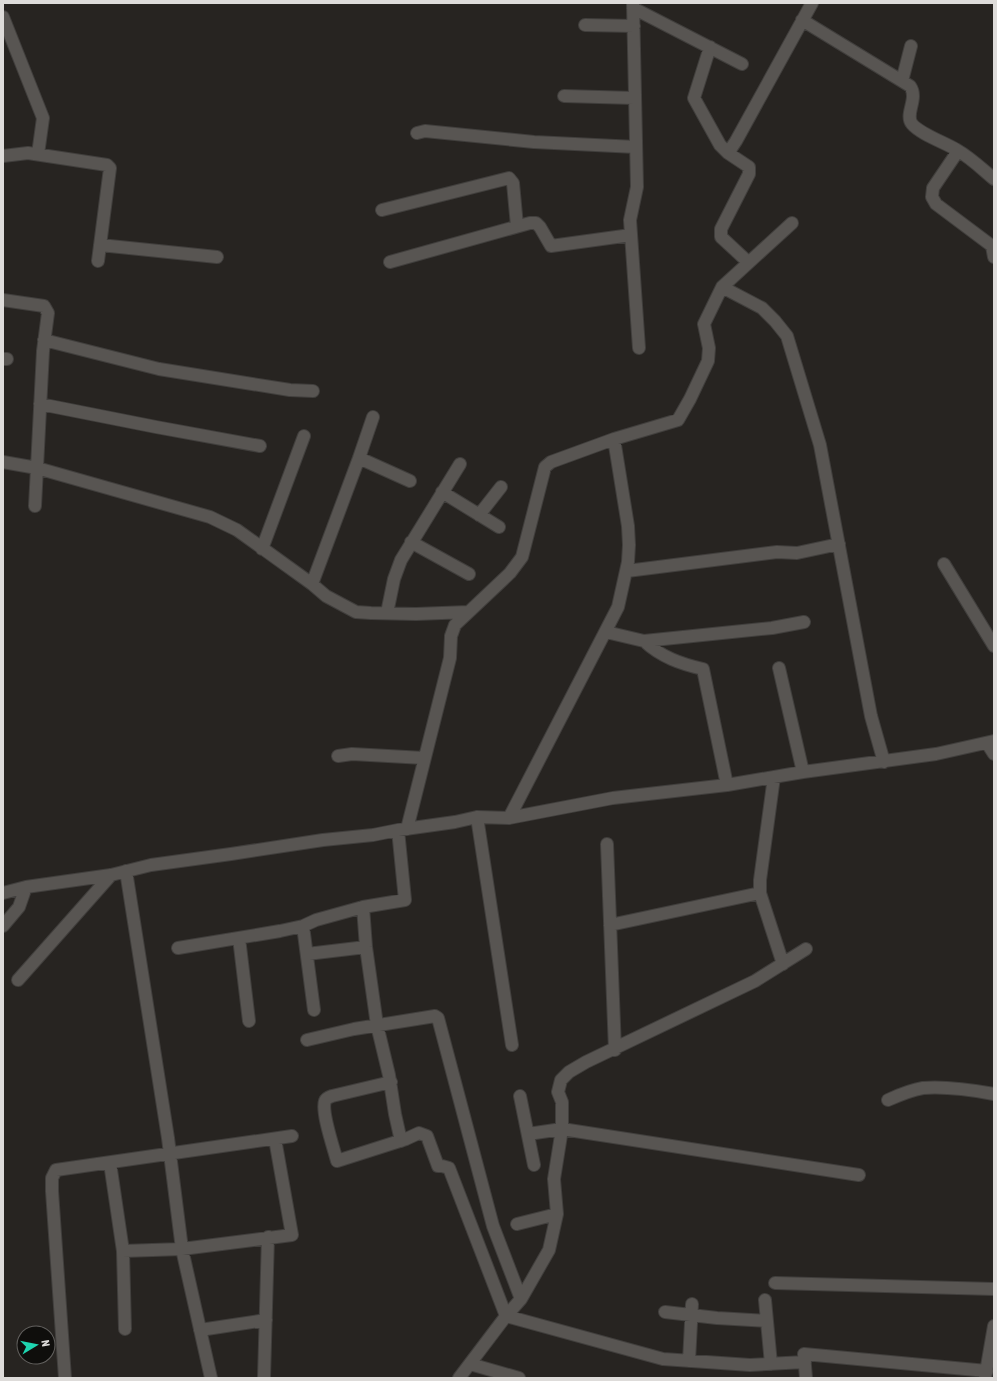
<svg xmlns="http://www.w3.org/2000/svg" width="997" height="1381" font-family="'Asap Condensed',sans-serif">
<rect width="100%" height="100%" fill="#272421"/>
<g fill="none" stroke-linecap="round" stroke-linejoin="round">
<g stroke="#413f3d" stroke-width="14">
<path id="minor" d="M 633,3 L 637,187 L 630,220 L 639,348
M 633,8 L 742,64
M 3,17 L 43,118 L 38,154
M 802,20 L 910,86 C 919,99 904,114 912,124 C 920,134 946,143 957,150 C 971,158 982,169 994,179
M 585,25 L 634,26
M 710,47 L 694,98 L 720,145 L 728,153 L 749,167 L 749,174 L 721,229 L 721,237 L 748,262
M 902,81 L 911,46
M 564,96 L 634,98
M 417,133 L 425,131 L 534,142 L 636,147
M 958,151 L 933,188 L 932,197 L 936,204 L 992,246 L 994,257
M 728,153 L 736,141 L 812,3
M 3,156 L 28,153 L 107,165 L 110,168 L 98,261
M 382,210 L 509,178 L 513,183 L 517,226
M 100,245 L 217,257
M 390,262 L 530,223 L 536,223 L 540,227 L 551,246 L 631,235
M 722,287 L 762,308 L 775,321 L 787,336 L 820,445 L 871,716 L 884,762
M 3,300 L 44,306 L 48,313 L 43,351 L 35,506
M 44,340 L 159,369 L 290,390 L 313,391
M 3,359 L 7,359
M 40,404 L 156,427 L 260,446
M 359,458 L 410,481
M 3,462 L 37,468 L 210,517 L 237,530 L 312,584 L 326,596 L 356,612 L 371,613 L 416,614 L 468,612
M 442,492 L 499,527
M 479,515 L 501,487
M 411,542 L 469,574
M 262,549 L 304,436
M 944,564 L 994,646
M 627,571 L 777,552 L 797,553 L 839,544
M 312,584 L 359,458 L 373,417
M 387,613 L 394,579 L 401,560 L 460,464
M 606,632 L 644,641 L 772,628 L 804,622
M 644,641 C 661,657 681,664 703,669 L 727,785
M 779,668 L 803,772
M 987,743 L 994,754
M 338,756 L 352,754 L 424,758
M 774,777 L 760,880 L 760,893 L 783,964
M 477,817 L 512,1045
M 509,818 L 618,607 L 628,562 L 629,545 L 628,526 L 614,439
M 407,829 L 450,658 L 451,636 L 455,625 L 510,573 L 522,557 L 545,467 L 551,462 L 614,439 L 678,420 L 690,399 L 708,361 L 709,348 L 704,324 L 722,287 L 792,223
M 607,844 L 615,1050
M 126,871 L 168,1138 L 182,1249 L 211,1378
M 3,893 L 26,887 L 111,875 L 151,865 L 231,854 L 323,840 L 373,835 L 398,830 L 455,822 L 477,817 L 509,818 L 613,798 L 727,785 L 803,772 L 936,754 L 994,741
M 363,907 L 366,947 L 377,1025 L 389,1075 L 395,1114 L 401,1141
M 610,925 L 760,893
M 3,926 L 19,907 L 26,887
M 303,926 L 314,1010
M 239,938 L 249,1021
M 178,948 L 280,931 L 303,926 L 316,920 L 363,907 L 405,900 L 398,830
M 307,954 L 366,947
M 18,980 L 111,875
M 307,1040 L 354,1029 L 435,1016 L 438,1018 L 493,1226 L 521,1299
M 391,1082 L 332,1096 C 329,1097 326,1098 325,1101 C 321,1112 334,1149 337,1161 L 406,1139 L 419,1133 L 427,1136 L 438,1166 L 442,1166 L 449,1168 L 506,1316 L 663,1359 L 750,1365 L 805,1362
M 520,1096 L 534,1165
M 888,1100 C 899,1095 911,1090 923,1088 C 946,1086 972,1090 994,1094
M 528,1134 L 562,1129 L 859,1175
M 110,1163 L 123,1251 L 125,1329
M 517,1224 L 557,1214
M 123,1251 L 182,1249 L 292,1235 L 275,1139
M 775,1283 L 994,1289
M 765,1300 L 771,1364
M 665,1312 L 717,1318 L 767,1321
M 200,1330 L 266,1320
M 689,1361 L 692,1304
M 470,1364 L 519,1378
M 65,1378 L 52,1191 L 52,1178 L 56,1170 L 292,1136
M 264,1378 L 268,1237
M 459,1378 L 506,1316 L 521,1299 L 549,1250 L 557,1214 L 554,1179 L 562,1129 L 562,1102 L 558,1092 L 561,1080 L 569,1072 L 586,1062 L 755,981 L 806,949
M 806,1378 L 804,1354 L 987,1371
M 985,1378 L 994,1326"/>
</g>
<use href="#minor" stroke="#585552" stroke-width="12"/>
</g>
<rect width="997" height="1381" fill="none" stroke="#dedcda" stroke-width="8"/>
<g transform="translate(36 1345) rotate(80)"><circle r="19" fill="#0f0e0c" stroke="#62605e"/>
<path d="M0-3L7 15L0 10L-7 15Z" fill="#1ed5b0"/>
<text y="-6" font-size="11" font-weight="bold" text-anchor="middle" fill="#dedcda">N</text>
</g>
</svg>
